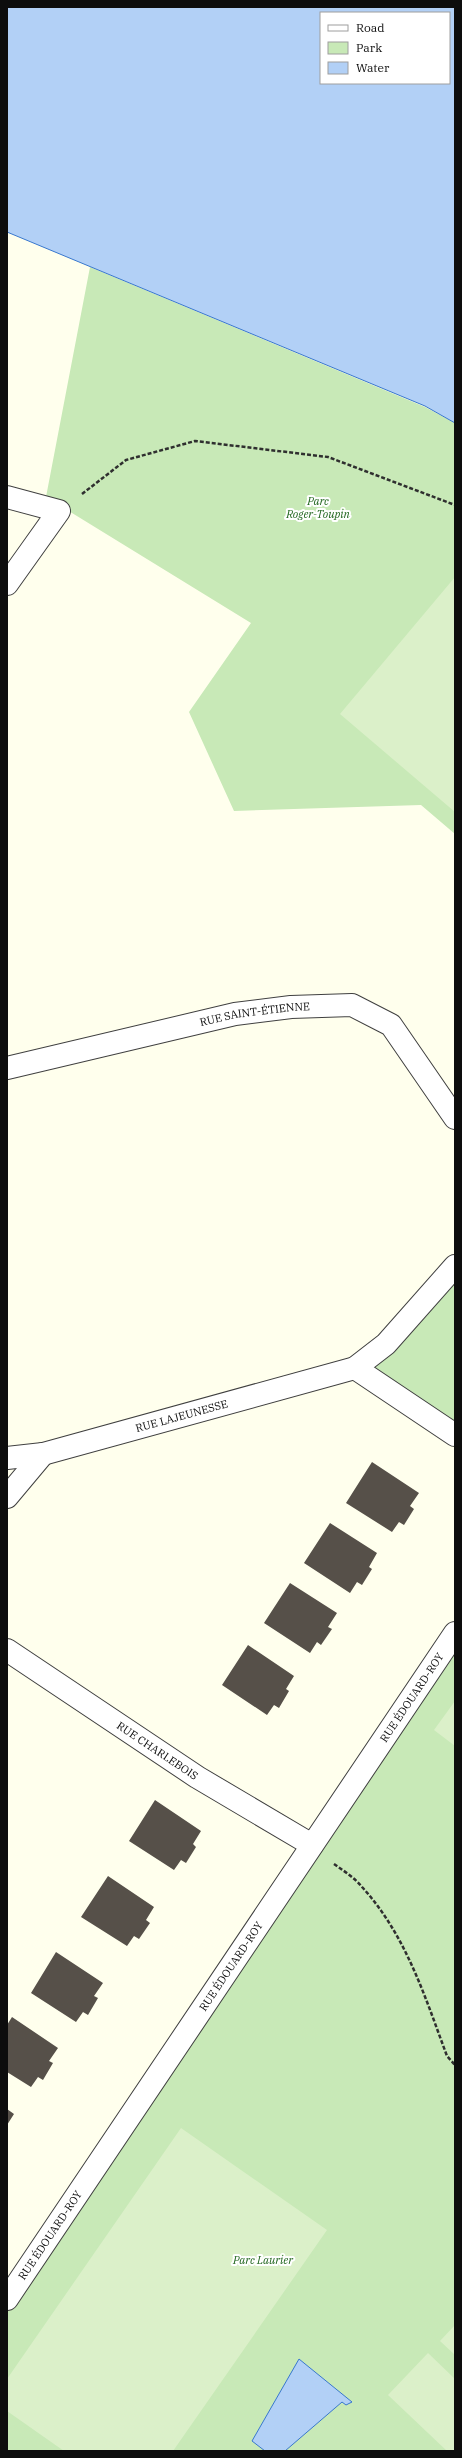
<svg xmlns="http://www.w3.org/2000/svg" width="462" height="2458" font-family="'IBM Plex Serif',serif">
<rect width="100%" height="100%" fill="#ffffed"/>
<path fill="#c8e9b7" d="M 90,267 L 425,407 L 455,423 L 455,834 L 421,805 L 234,811 L 189,712 L 251,623 L 46,497 Z
M 455,1266 L 455,1435 L 355,1368 Z
M 455,1633 L 455,2451 L 7,2451 L 7,2299 Z"/>
<path fill="#dbf0c9" d="M 455,577 L 455,812 L 340,714 Z
M 455,1701 L 455,1746 L 434,1730 Z
M 181,2128 L 327,2230 L 173,2451 L 64,2451 L 7,2411 L 7,2379 Z
M 455,2325 L 455,2355 L 440,2341 Z
M 428,2353 L 455,2379 L 455,2451 L 447,2451 L 388,2395 Z"/>
<path fill="#b2d0f6" stroke="#3877ce" fill-rule="evenodd" d="M 7,7 L 455,7 L 455,423 L 425,406 L 7,232 ZM 321,13 L 449,13 L 449,83 L 321,83 Z
M 299,2359 L 352,2402 L 346,2405 L 342,2402 L 285,2451 L 265,2451 L 252,2441 Z"/>
<path fill="#565049" d="M 372,1462 L 419,1493 L 410,1506 L 414,1509 L 404,1525 L 399,1522 L 392,1532 L 346,1503 Z
M 330,1523 L 377,1553 L 369,1567 L 372,1569 L 362,1585 L 357,1582 L 350,1593 L 304,1563 Z
M 290,1583 L 337,1613 L 328,1627 L 332,1629 L 321,1645 L 317,1642 L 310,1653 L 264,1623 Z
M 248,1645 L 294,1676 L 286,1689 L 289,1691 L 279,1708 L 274,1705 L 267,1715 L 222,1685 Z
M 155,1800 L 201,1831 L 193,1844 L 196,1847 L 186,1863 L 181,1860 L 174,1870 L 129,1841 Z
M 108,1876 L 154,1907 L 146,1920 L 150,1923 L 139,1939 L 134,1936 L 127,1946 L 81,1917 Z
M 56,1952 L 103,1983 L 94,1996 L 98,1998 L 88,2015 L 83,2012 L 76,2022 L 31,1993 Z
M 12,2017 L 58,2048 L 49,2061 L 53,2063 L 43,2080 L 38,2077 L 31,2087 L 7,2072 L 7,2025 Z
M 7,2109 L 14,2114 L 7,2125 Z"/>
<g fill="none" stroke-linecap="round" stroke-linejoin="round">
<g stroke="#404040" stroke-width="24">
<g id="minor">
<path d="M 7,497 L 59,511 L 7,584"/>
<path id="s1" d="M 7,1068 L 235,1014 L 291,1007 L 352,1005 L 391,1025 L 455,1118"/>
<path d="M 355,1368 L 455,1435"/>
<path id="s2" d="M 7,1458 L 43,1454 L 355,1368 L 386,1344 L 455,1266"/>
<path d="M 7,1497 L 43,1454"/>
<path id="s3" d="M 7,1650 L 197,1777 L 312,1845"/>
<path id="s4" d="M 7,2299 L 455,1633"/>
</g>
</g>
<path stroke="#2f2f2f" stroke-width="2.5" stroke-dasharray="4 2" stroke-linecap="butt" d="M 82,494 L 126,460 L 195,441 L 328,457 L 455,505
M 334,1864 C 344,1871 355,1878 362,1887 C 406,1935 425,1997 447,2056 L 455,2065"/>
<use href="#minor" stroke="#fff" stroke-width="22"/>
</g>
<g text-anchor="middle" dominant-baseline="central" stroke-width="4" stroke-linejoin="round" paint-order="stroke">
<g font-size="11" font-style="italic" fill="#1f651d" stroke="#fff">
<text x="318" y="501">Parc<tspan x="318" dy="13">Roger-Toupin</tspan></text>
<text x="263" y="2260">Parc Laurier</text>
</g>
<g font-size="11" fill="#0d0d0d" stroke="#fff">
<text stroke="none"><textPath href="#s1" startOffset="254">RUE SAINT-ÉTIENNE</textPath></text>
<text stroke="none"><textPath href="#s2" startOffset="180">RUE LAJEUNESSE</textPath></text>
<text stroke="none"><textPath href="#s4" startOffset="725">RUE ÉDOUARD-ROY</textPath></text>
<text stroke="none"><textPath href="#s3" startOffset="181">RUE CHARLEBOIS</textPath></text>
<text stroke="none"><textPath href="#s4" startOffset="401">RUE ÉDOUARD-ROY</textPath></text>
<text stroke="none"><textPath href="#s4" startOffset="77">RUE ÉDOUARD-ROY</textPath></text>
</g>
</g>
<rect width="462" height="2458" fill="none" stroke="#0d0d0d" stroke-width="16"/>
<rect x="320" y="12" width="130" height="72" fill="#ffffff" stroke="#9e9e9e"/>
<rect x="328" y="25" width="20" height="6" fill="#ffffff" stroke="#9e9e9e"/>
<text x="356" y="32" font-size="12" fill="#0d0d0d">Road</text>
<rect x="328" y="42" width="20" height="12" fill="#c8e9b7" stroke="#9e9e9e"/>
<text x="356" y="52" font-size="12" fill="#0d0d0d">Park</text>
<rect x="328" y="62" width="20" height="12" fill="#b2d0f6" stroke="#9e9e9e"/>
<text x="356" y="72" font-size="12" fill="#0d0d0d">Water</text>
</svg>
